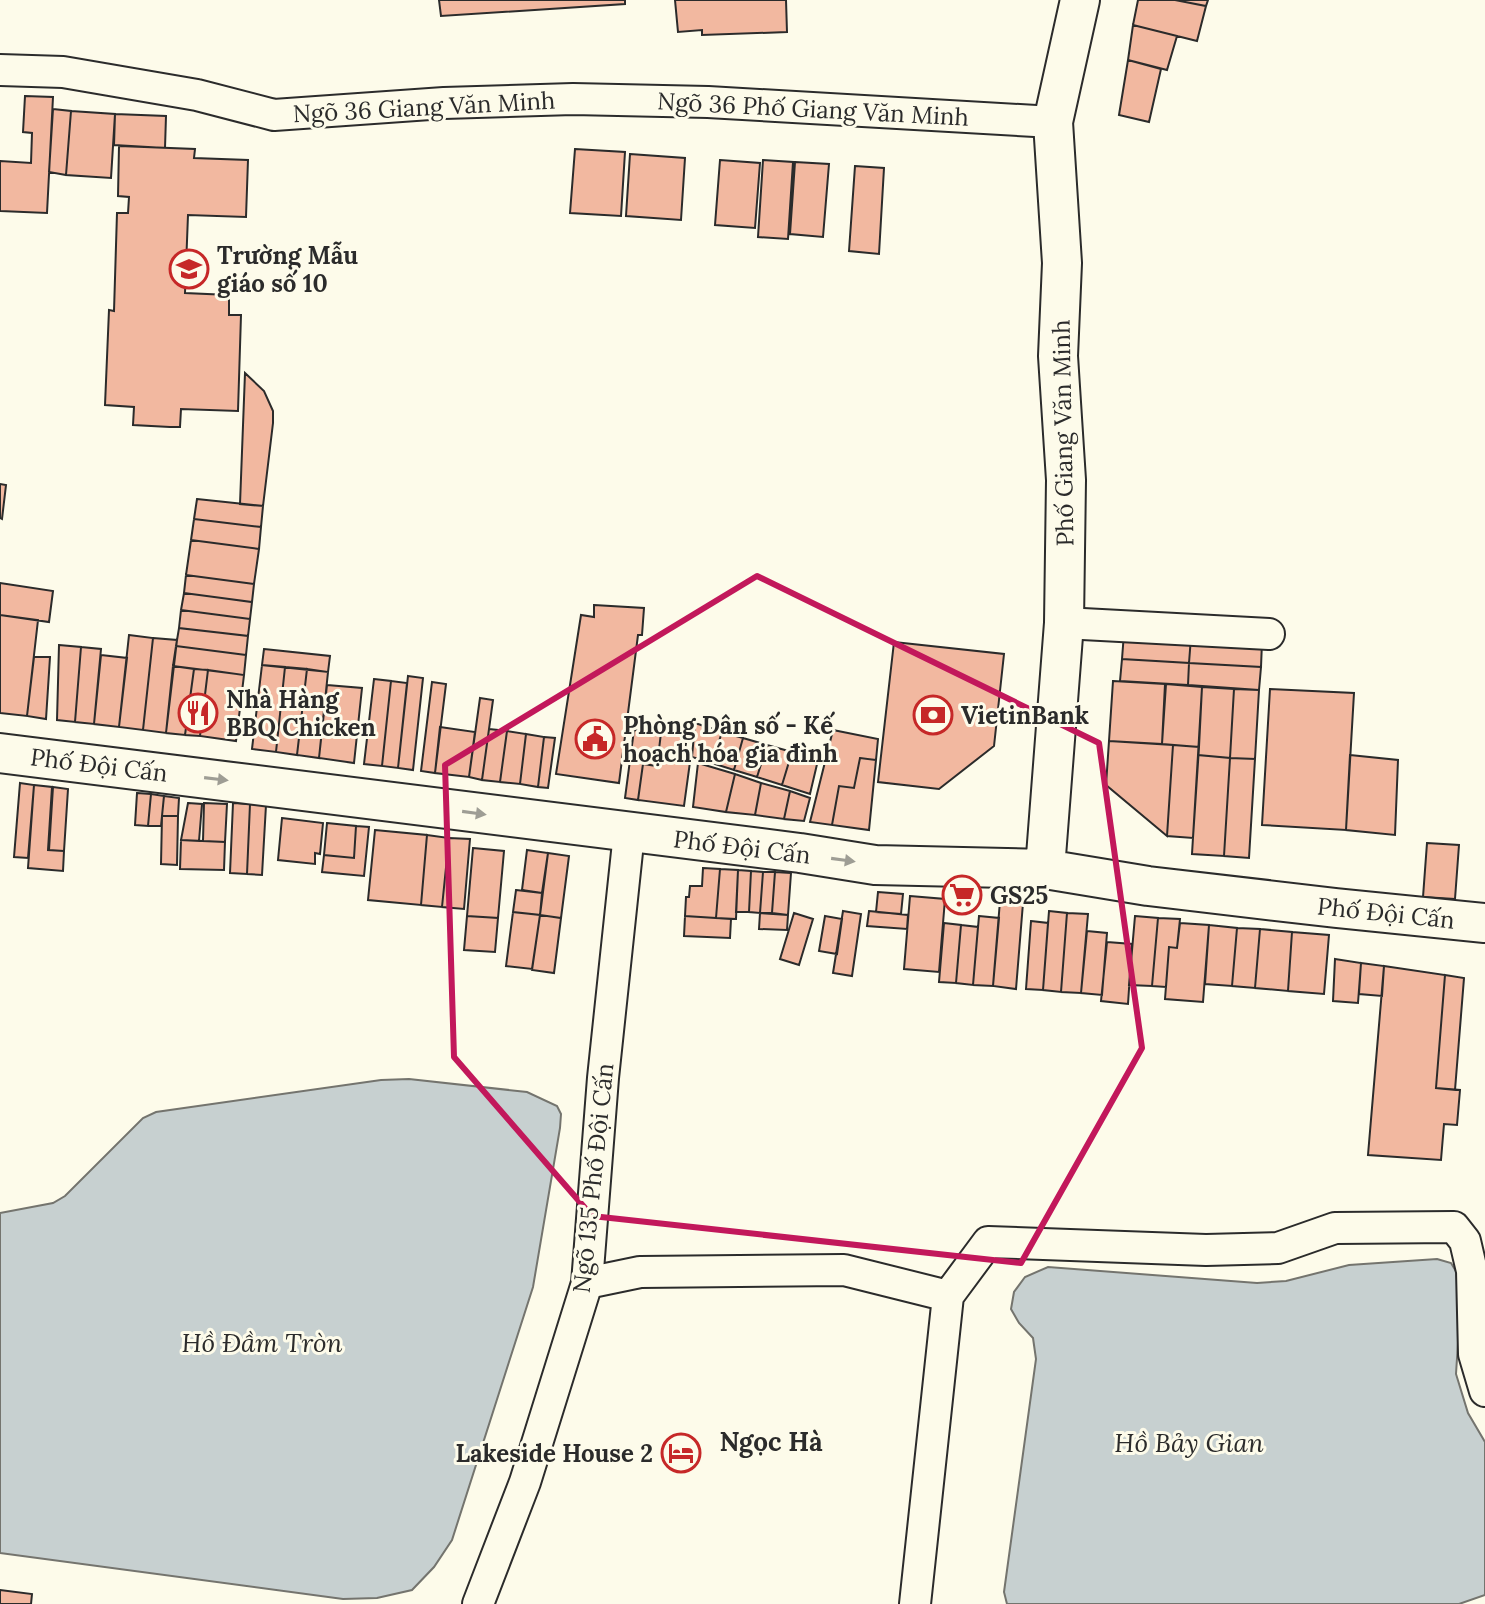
<svg xmlns="http://www.w3.org/2000/svg" width="1485" height="1604" font-family="Lora,serif">
<rect width="100%" height="100%" fill="#fdfbea"/>
<path fill="#c7d0d0" stroke="#74746e" stroke-width="2" d="M 409,1079 L 527,1092 L 557,1106 L 561,1114 L 560,1128 L 533,1287 L 452,1540 L 434,1567 L 412,1590 L 377,1598 L 343,1599 L 0,1553 L 0,1213 L 53,1203 L 65,1196 L 143,1118 L 156,1112 L 381,1080 Z
M 1437,1259 L 1451,1263 L 1462,1281 L 1456,1374 L 1468,1413 L 1485,1442 L 1485,1595 L 1459,1604 L 1007,1604 L 1004,1592 L 1036,1359 L 1033,1338 L 1019,1323 L 1011,1309 L 1014,1292 L 1025,1277 L 1048,1267 L 1257,1283 L 1286,1281 L 1349,1265 Z"/>
<path fill="#f2b8a0" stroke="#2b2b2b" stroke-width="2" d="M 439,0 L 625,0 L 625,4 L 441,16 Z
M 675,0 L 786,0 L 787,32 L 702,35 L 702,30 L 678,32 Z
M 1138,0 L 1175,0 L 1206,6 L 1197,41 L 1133,25 Z
M 1175,0 L 1208,0 L 1206,6 Z
M 1133,25 L 1177,36 L 1167,70 L 1128,60 Z
M 1128,60 L 1161,69 L 1149,122 L 1119,115 Z
M 25,96 L 53,97 L 47,213 L 0,211 L 0,161 L 31,163 L 32,133 L 23,132 Z
M 53,109 L 71,111 L 66,175 L 49,172 Z
M 71,111 L 115,114 L 111,178 L 66,175 Z
M 115,114 L 166,116 L 165,148 L 114,145 Z
M 119,146 L 195,149 L 194,158 L 248,160 L 246,217 L 188,215 L 185,293 L 229,295 L 229,315 L 241,315 L 238,411 L 181,409 L 180,427 L 170,427 L 133,425 L 134,407 L 105,405 L 109,310 L 114,311 L 117,213 L 128,213 L 129,197 L 118,196 Z
M 575,149 L 625,152 L 621,216 L 570,213 Z
M 630,154 L 685,158 L 681,220 L 626,216 Z
M 720,160 L 760,163 L 755,228 L 715,225 Z
M 763,160 L 793,162 L 788,239 L 758,237 Z
M 795,162 L 829,164 L 823,237 L 790,234 Z
M 855,166 L 884,168 L 879,254 L 849,251 Z
M 245,373 L 264,391 L 273,411 L 273,423 L 263,506 L 240,504 Z
M 0,484 L 6,485 L 2,519 L 0,518 Z
M 197,499 L 263,506 L 261,527 L 194,519 Z
M 194,519 L 261,527 L 259,549 L 191,540 Z
M 191,540 L 259,549 L 254,584 L 186,575 Z
M 186,575 L 254,584 L 252,602 L 184,593 Z
M 0,583 L 53,591 L 49,622 L 0,615 Z
M 184,593 L 252,602 L 250,619 L 181,610 Z
M 594,605 L 644,608 L 642,635 L 638,635 L 619,783 L 556,774 L 581,615 L 594,617 Z
M 181,610 L 250,619 L 248,636 L 179,628 Z
M 0,615 L 38,620 L 27,716 L 0,713 Z
M 179,628 L 248,636 L 246,655 L 176,646 Z
M 1124,633 L 1191,637 L 1189,663 L 1122,659 Z
M 129,635 L 153,638 L 143,730 L 119,727 Z
M 1191,637 L 1262,642 L 1261,667 L 1189,663 Z
M 153,638 L 177,640 L 166,733 L 143,730 Z
M 894,642 L 1004,654 L 994,746 L 939,789 L 878,782 Z
M 59,645 L 81,647 L 75,722 L 57,720 Z
M 176,646 L 246,655 L 244,675 L 173,666 Z
M 81,647 L 101,649 L 94,724 L 75,722 Z
M 264,649 L 330,656 L 328,672 L 262,665 Z
M 101,655 L 127,658 L 119,727 L 94,724 Z
M 34,657 L 50,657 L 46,719 L 27,716 Z
M 1122,659 L 1189,663 L 1188,685 L 1120,681 Z
M 1189,663 L 1261,667 L 1259,690 L 1188,685 Z
M 262,665 L 285,667 L 276,752 L 252,749 Z
M 173,666 L 194,669 L 185,735 L 166,733 Z
M 285,667 L 307,669 L 297,755 L 276,752 Z
M 194,669 L 208,670 L 200,736 L 185,735 Z
M 307,669 L 328,672 L 319,758 L 297,755 Z
M 208,670 L 244,675 L 236,741 L 200,736 Z
M 408,676 L 423,678 L 413,770 L 398,768 Z
M 374,679 L 391,681 L 382,766 L 364,764 Z
M 391,681 L 407,683 L 398,768 L 382,766 Z
M 1113,681 L 1165,684 L 1162,744 L 1109,741 Z
M 432,682 L 446,684 L 435,773 L 421,771 Z
M 1166,684 L 1202,687 L 1199,747 L 1162,744 Z
M 327,685 L 362,688 L 354,763 L 319,758 Z
M 1202,687 L 1234,689 L 1230,758 L 1198,755 Z
M 1234,689 L 1259,690 L 1255,759 L 1230,758 Z
M 1270,689 L 1354,693 L 1346,830 L 1262,825 Z
M 480,698 L 493,700 L 482,780 L 469,777 Z
M 695,723 L 722,732 L 712,763 L 692,757 Z
M 440,727 L 475,732 L 469,777 L 435,773 Z
M 489,729 L 507,731 L 500,782 L 482,780 Z
M 634,730 L 661,733 L 657,766 L 643,764 L 638,800 L 625,798 Z
M 833,730 L 878,739 L 876,760 L 860,758 L 854,788 L 839,786 L 832,825 L 810,822 Z
M 507,731 L 526,734 L 520,784 L 500,782 Z
M 722,732 L 743,738 L 734,770 L 712,763 Z
M 661,733 L 687,737 L 683,761 L 690,762 L 684,806 L 638,800 L 643,764 L 657,766 Z
M 526,734 L 544,737 L 538,787 L 520,784 Z
M 544,737 L 555,738 L 548,788 L 538,787 Z
M 743,738 L 767,745 L 757,777 L 734,770 Z
M 1109,741 L 1173,745 L 1167,836 L 1106,785 Z
M 767,745 L 792,752 L 782,785 L 757,777 Z
M 1173,745 L 1199,747 L 1193,838 L 1167,836 Z
M 792,752 L 818,760 L 810,794 L 782,785 Z
M 1198,755 L 1230,758 L 1224,856 L 1192,854 Z
M 1350,755 L 1398,760 L 1395,835 L 1346,830 Z
M 860,758 L 876,760 L 869,830 L 832,825 L 839,786 L 854,788 Z
M 1230,758 L 1255,759 L 1249,858 L 1224,856 Z
M 698,763 L 735,774 L 726,812 L 693,807 Z
M 735,774 L 761,783 L 755,815 L 726,812 Z
M 20,783 L 34,785 L 28,858 L 14,857 Z
M 761,783 L 790,791 L 784,819 L 755,815 Z
M 34,785 L 52,787 L 48,850 L 64,851 L 63,871 L 28,868 Z
M 53,787 L 68,789 L 64,851 L 49,850 Z
M 790,791 L 810,798 L 804,821 L 784,819 Z
M 137,793 L 151,794 L 148,826 L 135,825 Z
M 151,794 L 164,796 L 161,826 L 148,826 Z
M 164,796 L 179,798 L 178,816 L 162,816 Z
M 188,803 L 202,804 L 199,841 L 181,840 Z
M 204,803 L 227,804 L 225,842 L 203,841 Z
M 233,803 L 250,804 L 247,874 L 230,873 Z
M 250,804 L 266,805 L 262,875 L 247,874 Z
M 162,816 L 178,816 L 177,865 L 161,864 Z
M 282,818 L 323,823 L 320,854 L 315,853 L 315,864 L 278,860 Z
M 327,823 L 356,826 L 354,858 L 324,855 Z
M 356,826 L 369,827 L 364,876 L 322,872 L 324,855 L 354,858 Z
M 375,830 L 427,835 L 421,905 L 368,900 Z
M 427,835 L 449,838 L 442,907 L 421,905 Z
M 449,838 L 470,839 L 464,909 L 442,907 Z
M 181,840 L 225,842 L 224,870 L 180,869 Z
M 1427,843 L 1459,845 L 1455,899 L 1423,897 Z
M 473,848 L 504,851 L 498,918 L 467,916 Z
M 527,850 L 548,853 L 542,893 L 522,890 Z
M 548,853 L 569,856 L 561,918 L 540,915 Z
M 703,868 L 720,869 L 716,918 L 685,916 L 686,897 L 689,897 L 690,886 L 702,886 Z
M 720,869 L 738,870 L 736,919 L 716,918 Z
M 738,870 L 751,871 L 749,912 L 736,912 Z
M 751,871 L 763,872 L 760,913 L 749,912 Z
M 763,872 L 775,872 L 772,913 L 760,913 Z
M 775,872 L 791,873 L 788,915 L 772,913 Z
M 516,890 L 542,893 L 540,915 L 513,912 Z
M 878,892 L 903,894 L 901,914 L 876,912 Z
M 910,896 L 945,899 L 939,972 L 904,969 Z
M 1000,901 L 1023,903 L 1016,989 L 993,986 Z
M 843,911 L 861,914 L 852,976 L 833,973 Z
M 869,911 L 908,915 L 907,929 L 867,926 Z
M 1049,911 L 1067,913 L 1061,992 L 1043,990 Z
M 513,912 L 540,915 L 532,969 L 506,966 Z
M 760,913 L 788,915 L 787,930 L 759,929 Z
M 794,913 L 813,919 L 799,965 L 780,959 Z
M 1067,913 L 1088,914 L 1081,993 L 1061,992 Z
M 540,915 L 561,918 L 554,973 L 532,970 Z
M 467,916 L 498,918 L 495,952 L 464,950 Z
M 685,916 L 731,919 L 730,938 L 684,936 Z
M 825,916 L 842,919 L 837,954 L 819,951 Z
M 979,916 L 999,918 L 993,986 L 973,985 Z
M 1135,916 L 1158,918 L 1152,986 L 1129,985 Z
M 1158,918 L 1180,919 L 1177,948 L 1169,947 L 1166,987 L 1152,986 Z
M 1031,921 L 1048,923 L 1043,990 L 1026,989 Z
M 944,923 L 961,925 L 956,983 L 939,982 Z
M 1180,923 L 1209,925 L 1203,1002 L 1165,999 L 1169,947 L 1177,948 Z
M 961,925 L 978,927 L 973,985 L 956,983 Z
M 1209,925 L 1237,928 L 1232,986 L 1205,984 Z
M 1237,928 L 1260,929 L 1255,988 L 1232,986 Z
M 1260,929 L 1292,932 L 1288,991 L 1255,988 Z
M 1087,931 L 1107,933 L 1102,995 L 1081,993 Z
M 1292,932 L 1329,935 L 1324,994 L 1288,991 Z
M 1107,942 L 1132,944 L 1128,1004 L 1101,1001 Z
M 1335,959 L 1361,963 L 1358,1003 L 1333,1001 Z
M 1361,963 L 1384,966 L 1382,996 L 1359,994 Z
M 1384,966 L 1445,975 L 1436,1088 L 1460,1090 L 1457,1125 L 1444,1124 L 1441,1160 L 1368,1155 Z
M 1445,975 L 1464,978 L 1455,1090 L 1436,1088 Z
M 0,1590 L 32,1594 L 31,1604 L 0,1604 Z"/>
<g fill="none" stroke-linecap="round" stroke-linejoin="round">
<g stroke="#2b2b2b" stroke-width="34">
<path id="minor" d="M 0,70 L 63,72 L 197,95 L 274,115 L 444,103 L 573,99 L 708,102 L 1053,122
M 1064,623 L 1269,634
M 587,1283 L 640,1272 L 844,1270 L 948,1296
M 478,1604 L 525,1482 L 587,1283 L 603,1078 L 629,833
M 915,1604 L 948,1296 L 988,1242 L 1206,1250 L 1278,1248 L 1335,1228 L 1454,1227 L 1465,1241 L 1472,1271 L 1474,1354 L 1485,1391"/>
</g>
<g stroke="#2b2b2b" stroke-width="42">
<path id="tertiary" d="M 0,753 L 800,853 L 875,865 L 1045,869 L 1148,886 L 1336,908 L 1485,923
M 1045,869 L 1064,623 L 1066,480 L 1058,356 L 1062,263 L 1053,122 L 1080,0"/>
</g>
<use href="#minor" stroke="#fdfbea" stroke-width="30"/>
<use href="#tertiary" stroke="#fdfbea" stroke-width="38"/>
</g>
<defs><path id="oneway-solid" d="M-6-.8H1V-3.2L6.5 0L1 3.2V.8H-6Z" transform="scale(2)"/></defs>
<g fill="#9e9d94">
<use href="#oneway-solid" transform="translate(216 779) rotate(7)"/>
<use href="#oneway-solid" transform="translate(474 813) rotate(8)"/>
<use href="#oneway-solid" transform="translate(843 860) rotate(8)"/>
</g>
<path fill="none" stroke="#c2185b" stroke-width="6" stroke-linejoin="round" d="M 757,576 L 1099,743 L 1142,1048 L 1021,1263 L 592,1216 L 454,1057 L 445,765 Z"/>
<defs>
<g id="school-ring" transform="scale(2)"><circle r="9.5" fill="#fdfbea" stroke="#c62828" stroke-width="1.5"/><path d="M0-5L7-2L0 1L-7-2ZM-4 1L0 2.5L4 1V4Q0 6-4 4Z" fill="#c62828"/></g>
<g id="restaurant-ring" transform="scale(2)"><circle r="9.5" fill="#fdfbea" stroke="#c62828" stroke-width="1.5"/><path d="M-5-6h1v4h1v-4h1v4h1v-4h1v5L-1.5 .5V6h-2V.5L-5-1ZM5-6V6H3V1.5H1.5Q1.5-4 5-6Z" fill="#c62828"/></g>
<g id="bank-ring" transform="scale(2)"><circle r="9.5" fill="#fdfbea" stroke="#c62828" stroke-width="1.5"/><path d="M-6-4H6V4H-6ZM0-2.3a2.3 2.3 0 1 0 0 4.6a2.3 2.3 0 1 0 0-4.6Z" fill="#c62828"/></g>
<g id="civic-ring" transform="scale(2)"><circle r="9.5" fill="#fdfbea" stroke="#c62828" stroke-width="1.5"/><path d="M-.6-6.5H3V-4.5H.6V-3L4-1V1h2V6H-6V1h2V-1L-.6-3ZM-1.2 2.5V6h2.4V2.5Z" fill="#c62828"/></g>
<g id="supermarket-ring" transform="scale(2)"><circle r="9.5" fill="#fdfbea" stroke="#c62828" stroke-width="1.5"/><path d="M-6-5.5h2.5l.6 2H6L4.5 2H-2.5L-4.4-4H-6ZM-1.5 3.2a1.3 1.3 0 1 0 .1 0ZM3 3.2a1.3 1.3 0 1 0 .1 0Z" fill="#c62828"/></g>
<g id="hotel-ring" transform="scale(2)"><circle r="9.5" fill="#fdfbea" stroke="#c62828" stroke-width="1.5"/><path d="M-6-4.5h1.5V1H6V5H4.5V3h-9V5H-6ZM-4 0a1.8 1.8 0 1 1 3.6 0ZM.5 0V-2.5h3Q6-2.5 6 0Z" fill="#c62828"/></g>
</defs>
<g fill-rule="evenodd">
<use href="#school-ring" x="189" y="269"/>
<use href="#restaurant-ring" x="198" y="713"/>
<use href="#bank-ring" x="933" y="715"/>
<use href="#civic-ring" x="595" y="739"/>
<use href="#supermarket-ring" x="962" y="895"/>
<use href="#hotel-ring" x="681" y="1453"/>
</g>
<g text-anchor="middle" dominant-baseline="central" stroke-width="6" stroke-linejoin="round" paint-order="stroke">
<g font-size="24" fill="#2b2b2b" stroke="#fdfbea">
<text transform="translate(424 107) rotate(-3)">Ngõ 36 Giang Văn Minh</text>
<text transform="translate(813 109) rotate(3)">Ngõ 36 Phố Giang Văn Minh</text>
<text transform="translate(1063 433) rotate(-91)">Phố Giang Văn Minh</text>
<text transform="translate(99 765) rotate(7)">Phố Đội Cấn</text>
<text transform="translate(742 847) rotate(7)">Phố Đội Cấn</text>
<text transform="translate(1386 913) rotate(6)">Phố Đội Cấn</text>
<text transform="translate(593 1178) rotate(-84)">Ngõ 135 Phố Đội Cấn</text>
</g>
<g font-size="24" font-weight="bold" fill="#2b2b2b" stroke="#fdfbea" text-anchor="start">
<text x="217" y="255">Trường Mẫu<tspan x="217" dy="28">giáo số 10</tspan></text>
<text x="226" y="699">Nhà Hàng<tspan x="226" dy="28">BBQ Chicken</tspan></text>
<text x="961" y="715">VietinBank</text>
<text x="623" y="725">Phòng Dân số - Kế<tspan x="623" dy="28">hoạch hóa gia đình</tspan></text>
<text x="990" y="895">GS25</text>
<text x="653" y="1453" text-anchor="end">Lakeside House 2</text>
</g>
<g font-size="26" font-style="italic" fill="#2b2b2b" stroke="#fdfbea">
<text x="262" y="1342">Hồ Đầm Tròn</text>
<text x="1189" y="1442">Hồ Bảy Gian</text>
</g>
<g font-size="26" font-weight="bold" fill="#2b2b2b" stroke="#fdfbea">
<text x="771" y="1441">Ngọc Hà</text>
</g>
</g>
</svg>
